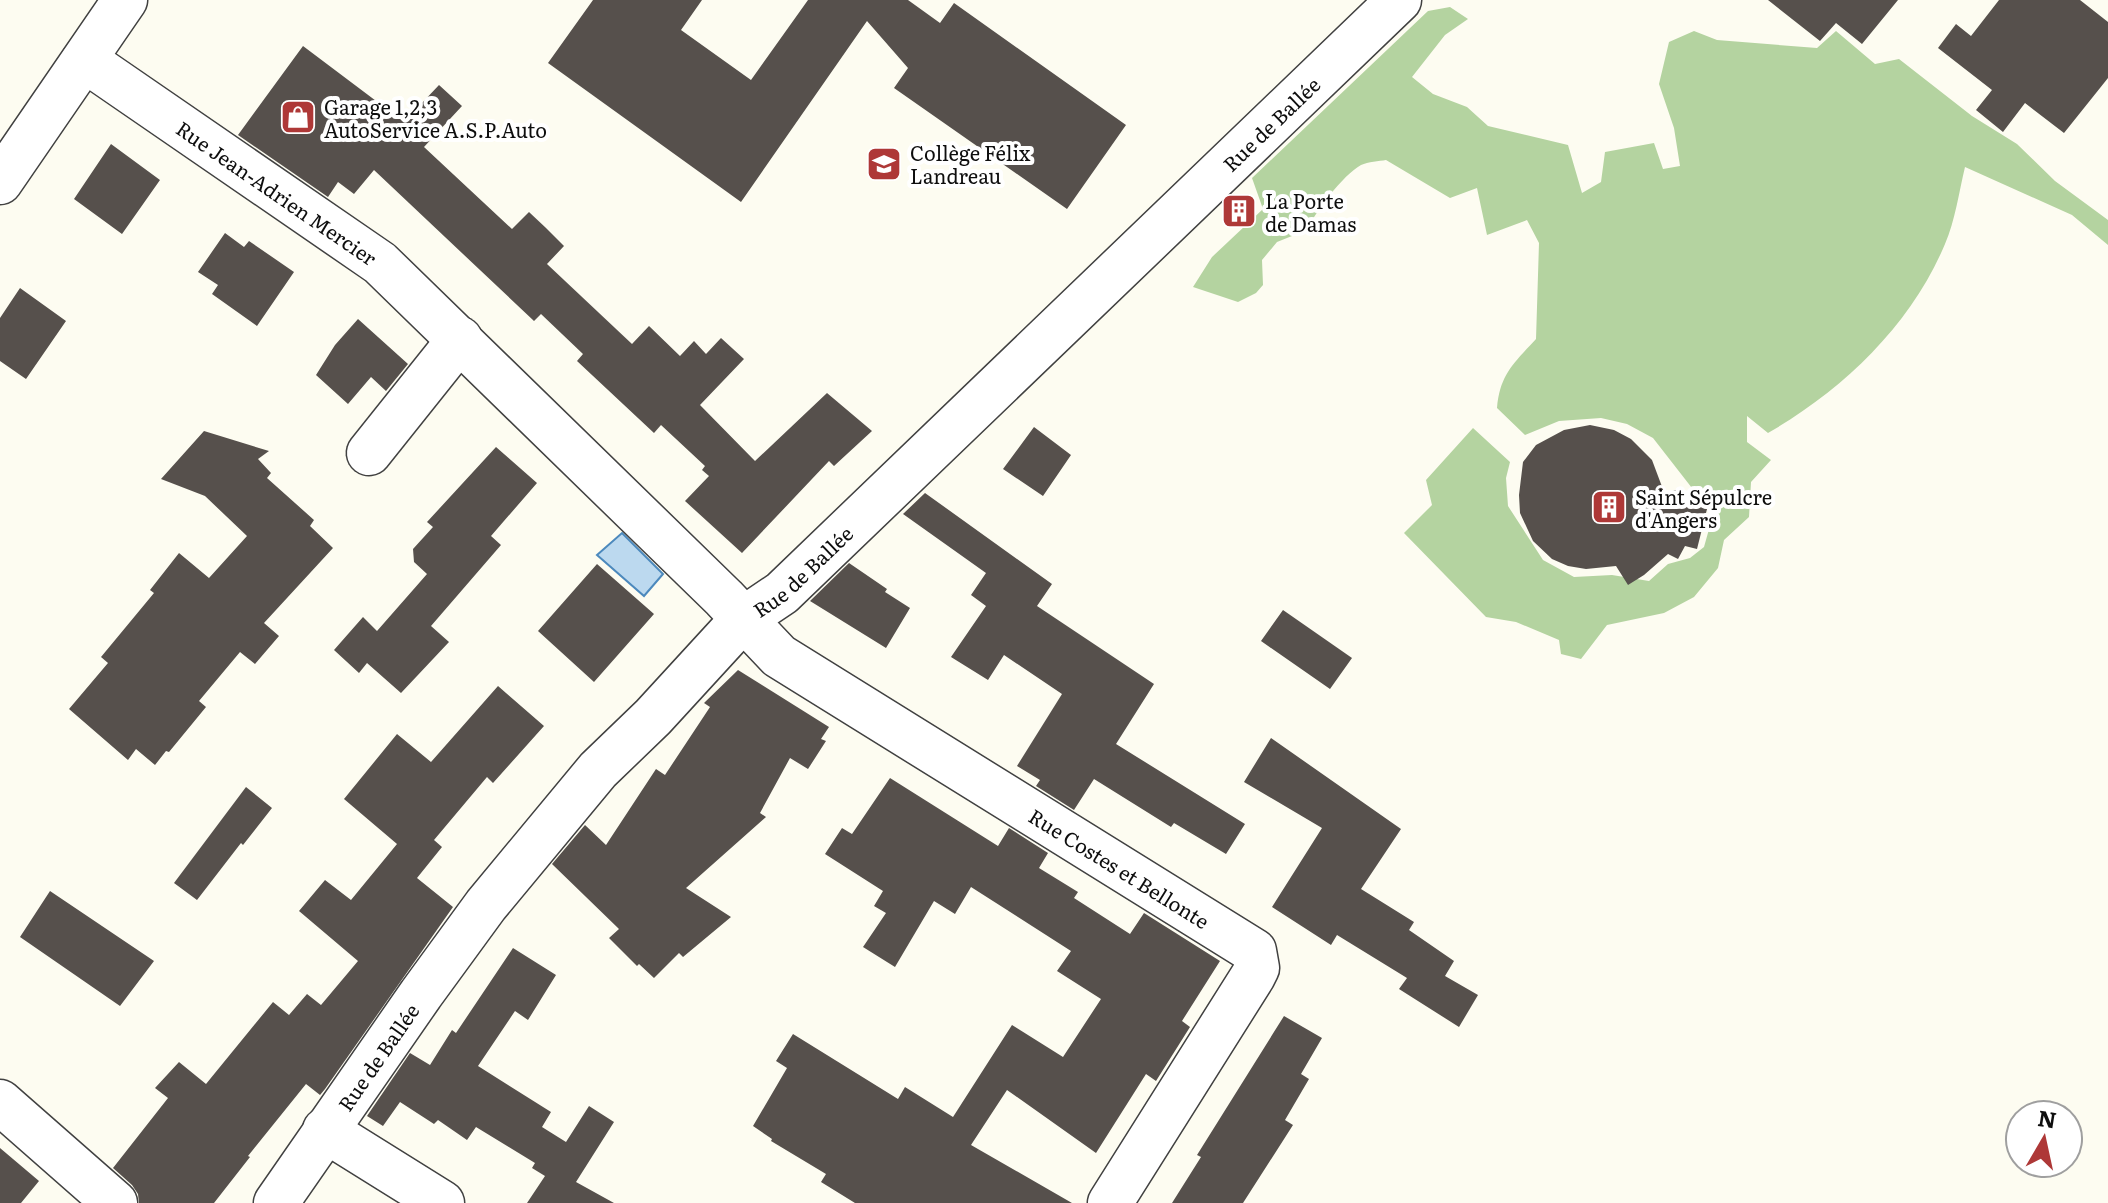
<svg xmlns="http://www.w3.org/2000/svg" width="2108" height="1203" font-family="Literata,serif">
<rect width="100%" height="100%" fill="#fdfcf1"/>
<path fill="#b4d3a0" d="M 1450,7 L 1468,19 L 1445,35 L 1412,77 L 1433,94 L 1467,107 L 1488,126 L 1568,145 L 1582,193 L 1601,182 L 1605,152 L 1654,143 L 1663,169 L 1680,166 L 1674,128 L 1659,84 L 1669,42 L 1694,31 L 1717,40 L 1817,48 L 1836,31 L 1875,64 L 1899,59 L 1972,116 L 2017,144 L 2055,181 L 2108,220 L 2108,245 L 2072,215 L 1965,167 C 1959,192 1955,221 1945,244 C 1911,325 1843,390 1768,433 L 1747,416 L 1747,442 L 1771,460 L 1751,482 L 1749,517 L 1724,540 L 1718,568 L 1694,597 L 1664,613 L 1607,625 L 1581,659 L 1561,654 L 1559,640 L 1516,622 L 1486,617 L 1404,533 L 1432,505 L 1426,480 L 1473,428 L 1510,462 L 1506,478 L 1508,506 L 1543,560 L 1574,577 L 1612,575 L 1649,581 L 1668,564 L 1690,558 L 1704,547 L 1713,515 L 1653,438 L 1627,424 L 1601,418 L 1559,421 L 1525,435 L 1497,408 C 1500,374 1514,363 1536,339 L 1539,243 L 1527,220 L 1487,235 L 1477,188 L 1450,198 L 1386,160 C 1379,161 1368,162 1361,165 C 1343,175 1315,212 1307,230 L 1277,242 L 1262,260 L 1263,285 L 1256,293 L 1238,302 L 1193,287 L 1212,257 L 1263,209 L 1252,178 L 1428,11 Z"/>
<path fill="#bcd9ef" stroke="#4c89bd" stroke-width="2" d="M 622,533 L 663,574 L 644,596 L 597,555 Z"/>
<path fill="#56504c" d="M 593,0 L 702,0 L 681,30 L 751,80 L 808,0 L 908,0 L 940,23 L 954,3 L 1126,125 L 1067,209 L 894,88 L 908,68 L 867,21 L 741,202 L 548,63 Z
M 1768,0 L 1898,0 L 1862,44 L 1836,23 L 1820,41 Z
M 1999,0 L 2080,0 L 2108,22 L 2108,78 L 2064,133 L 2025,103 L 2003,132 L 1976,110 L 1992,90 L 1938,48 L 1956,24 L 1971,36 Z
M 303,46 L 404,122 L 439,85 L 462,106 L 424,147 L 512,229 L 529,212 L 546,228 L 564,246 L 547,264 L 632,344 L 649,326 L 680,356 L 694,341 L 706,354 L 721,338 L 744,359 L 700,405 L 755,461 L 827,393 L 872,431 L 834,466 L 829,461 L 742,553 L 685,501 L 709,476 L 702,470 L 705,466 L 661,425 L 654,433 L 577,361 L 583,354 L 541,314 L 534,321 L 374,170 L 354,194 L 338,182 L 328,197 L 238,135 Z
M 111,144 L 160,180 L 122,234 L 74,199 Z
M 225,233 L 244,247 L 249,241 L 294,272 L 257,326 L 212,294 L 218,285 L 198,272 Z
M 20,288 L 66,321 L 26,379 L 0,361 L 0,318 Z
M 358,319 L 408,364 L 386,391 L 371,377 L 348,404 L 316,375 L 335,345 Z
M 1590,425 L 1614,430 L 1631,439 L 1652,460 L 1664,492 L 1683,489 L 1682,501 L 1707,509 L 1697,549 L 1685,546 L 1678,559 L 1668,554 L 1644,575 L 1628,585 L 1616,566 L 1586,569 L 1568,566 L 1552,559 L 1533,541 L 1520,513 L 1519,495 L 1523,462 L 1536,445 L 1564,430 Z
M 1034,427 L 1071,455 L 1043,496 L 1003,469 Z
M 204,431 L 269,451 L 258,459 L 271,473 L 267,478 L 314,520 L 310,526 L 333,548 L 264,623 L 279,636 L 255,664 L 240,652 L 199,701 L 206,707 L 169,752 L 166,751 L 155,765 L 136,749 L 128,760 L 69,709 L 108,663 L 101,657 L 154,593 L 150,590 L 179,553 L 209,578 L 247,536 L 205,496 L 161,479 Z
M 496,447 L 537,483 L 491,536 L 501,545 L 431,626 L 449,642 L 401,693 L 367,663 L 359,673 L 334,650 L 363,617 L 377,631 L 427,574 L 414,562 L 413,549 L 433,527 L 427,522 Z
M 925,493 L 1052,584 L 1037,606 L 1154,684 L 1116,744 L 1245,824 L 1226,854 L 1174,823 L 1171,827 L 1094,779 L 1074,810 L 1036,786 L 1040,780 L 1017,766 L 1062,694 L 1004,655 L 988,680 L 951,657 L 986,606 L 971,595 L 986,573 L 903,514 Z
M 849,563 L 887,589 L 885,592 L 910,608 L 886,648 L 810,601 Z
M 597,564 L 654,614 L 594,682 L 538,631 Z
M 1283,610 L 1352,658 L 1330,689 L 1261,641 Z
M 738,670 L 829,727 L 821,739 L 826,741 L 808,769 L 790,758 L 760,813 L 766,817 L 686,888 L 731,917 L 683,957 L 679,953 L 654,978 L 639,964 L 637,966 L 609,938 L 619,929 L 552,864 L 585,825 L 606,845 L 656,769 L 665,775 L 710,707 L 704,703 Z
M 498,686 L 544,726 L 493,783 L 487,777 L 434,840 L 442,847 L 417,878 L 453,907 L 325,1089 L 320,1095 L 306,1084 L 248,1156 L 250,1157 L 214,1203 L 139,1203 L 138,1194 L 132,1185 L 113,1168 L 168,1098 L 155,1088 L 179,1062 L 206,1084 L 273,1002 L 289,1015 L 307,994 L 321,1005 L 358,961 L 299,911 L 325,880 L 351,900 L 397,844 L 344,799 L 397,734 L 431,762 Z
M 1271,738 L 1401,829 L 1361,889 L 1414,922 L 1409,930 L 1454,961 L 1445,976 L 1478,995 L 1459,1027 L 1399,989 L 1407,978 L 1337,935 L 1331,945 L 1272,907 L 1322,828 L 1244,782 Z
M 890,778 L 998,846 L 1009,828 L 1048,853 L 1039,868 L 1078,892 L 1074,898 L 1130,934 L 1144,913 L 1220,961 L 1182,1021 L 1190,1027 L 1156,1081 L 1146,1074 L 1096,1153 L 1007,1090 L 971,1145 L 1072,1203 L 855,1203 L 821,1182 L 826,1174 L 771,1141 L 772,1139 L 753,1126 L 787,1068 L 776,1061 L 793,1034 L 898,1099 L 905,1087 L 953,1117 L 1012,1025 L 1063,1057 L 1101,999 L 1057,971 L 1071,951 L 971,887 L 955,914 L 934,901 L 895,967 L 863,947 L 886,913 L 874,906 L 883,891 L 825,854 L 842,828 L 852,834 Z
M 246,787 L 272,808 L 243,845 L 241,843 L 197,900 L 174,883 Z
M 50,891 L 154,961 L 120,1006 L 20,937 Z
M 513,948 L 556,975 L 528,1020 L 515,1011 L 478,1066 L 551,1112 L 542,1127 L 566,1142 L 589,1106 L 614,1122 L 576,1182 L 614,1203 L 527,1203 L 545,1176 L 532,1168 L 535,1163 L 476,1127 L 467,1140 L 438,1120 L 434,1124 L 400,1102 L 383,1126 L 367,1116 L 410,1053 L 430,1065 L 452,1030 L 456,1033 Z
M 1284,1016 L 1322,1038 L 1301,1074 L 1309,1079 L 1285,1120 L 1293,1125 L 1243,1203 L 1172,1203 L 1201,1157 L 1197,1155 Z
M 0,1148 L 39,1181 L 21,1203 L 0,1203 Z"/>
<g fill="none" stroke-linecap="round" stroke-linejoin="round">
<g stroke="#414141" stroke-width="47">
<g id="minor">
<path id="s1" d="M 83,62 L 95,67 L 380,263 L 724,598 L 779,656 L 1254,951 L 1257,968 L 1253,976 L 1110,1203"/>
<path d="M 0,182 L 125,0"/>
<path d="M 369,453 L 460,339"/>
<path d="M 0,1102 L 115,1203"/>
<path d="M 325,1130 L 442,1203"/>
<path id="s2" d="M 276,1203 L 421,994 L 486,905 L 598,770 L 653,717 L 742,620 L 782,593 L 1399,0"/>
</g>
</g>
<use href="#minor" stroke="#fff" stroke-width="44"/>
</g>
<defs>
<g id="shop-square" transform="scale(1.8)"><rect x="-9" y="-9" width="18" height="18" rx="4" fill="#ae3837" stroke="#fff"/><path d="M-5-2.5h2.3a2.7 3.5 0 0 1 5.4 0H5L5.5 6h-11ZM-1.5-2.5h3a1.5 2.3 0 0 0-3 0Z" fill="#fff"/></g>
<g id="school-square" transform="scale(1.8)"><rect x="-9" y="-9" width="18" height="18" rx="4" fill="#ae3837" stroke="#fff"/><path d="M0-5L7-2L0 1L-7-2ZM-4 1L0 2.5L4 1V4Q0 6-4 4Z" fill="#fff"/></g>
<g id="building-square" transform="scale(1.8)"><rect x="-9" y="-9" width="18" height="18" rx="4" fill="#ae3837" stroke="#fff"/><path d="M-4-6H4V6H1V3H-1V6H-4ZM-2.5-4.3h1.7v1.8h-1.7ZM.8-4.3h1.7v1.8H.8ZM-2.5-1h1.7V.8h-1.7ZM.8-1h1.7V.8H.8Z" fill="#fff"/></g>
</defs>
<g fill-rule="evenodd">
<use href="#shop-square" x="298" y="117"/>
<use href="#school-square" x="884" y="164"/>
<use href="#building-square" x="1239" y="211"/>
<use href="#building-square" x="1609" y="507"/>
</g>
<g text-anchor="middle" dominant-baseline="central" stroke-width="8" stroke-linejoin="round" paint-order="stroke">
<g font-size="20" fill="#0e0e0e" stroke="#fff" text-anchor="start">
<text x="324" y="106">Garage 1,2,3<tspan x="324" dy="23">AutoService A.S.P.Auto</tspan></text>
<text x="910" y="152">Collège Félix<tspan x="910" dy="23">Landreau</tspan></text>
<text x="1265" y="200">La Porte<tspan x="1265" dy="23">de Damas</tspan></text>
<text x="1635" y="496">Saint Sépulcre<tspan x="1635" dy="23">d'Angers</tspan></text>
</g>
<g font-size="20" fill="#0e0e0e" stroke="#fff">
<text stroke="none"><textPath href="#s2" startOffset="1474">Rue de Ballée</textPath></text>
<text stroke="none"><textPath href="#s1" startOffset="234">Rue Jean-Adrien Mercier</textPath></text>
<text stroke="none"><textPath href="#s2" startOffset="826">Rue de Ballée</textPath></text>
<text stroke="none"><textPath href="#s1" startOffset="1320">Rue Costes et Bellonte</textPath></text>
<text stroke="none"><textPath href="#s2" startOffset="178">Rue de Ballée</textPath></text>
</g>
</g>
<g transform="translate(2044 1139) rotate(9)"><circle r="38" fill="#ffffff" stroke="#9f9f9f" stroke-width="2"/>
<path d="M0-6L14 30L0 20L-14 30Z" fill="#ae3837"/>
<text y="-12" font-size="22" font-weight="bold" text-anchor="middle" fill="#0e0e0e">N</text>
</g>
</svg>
